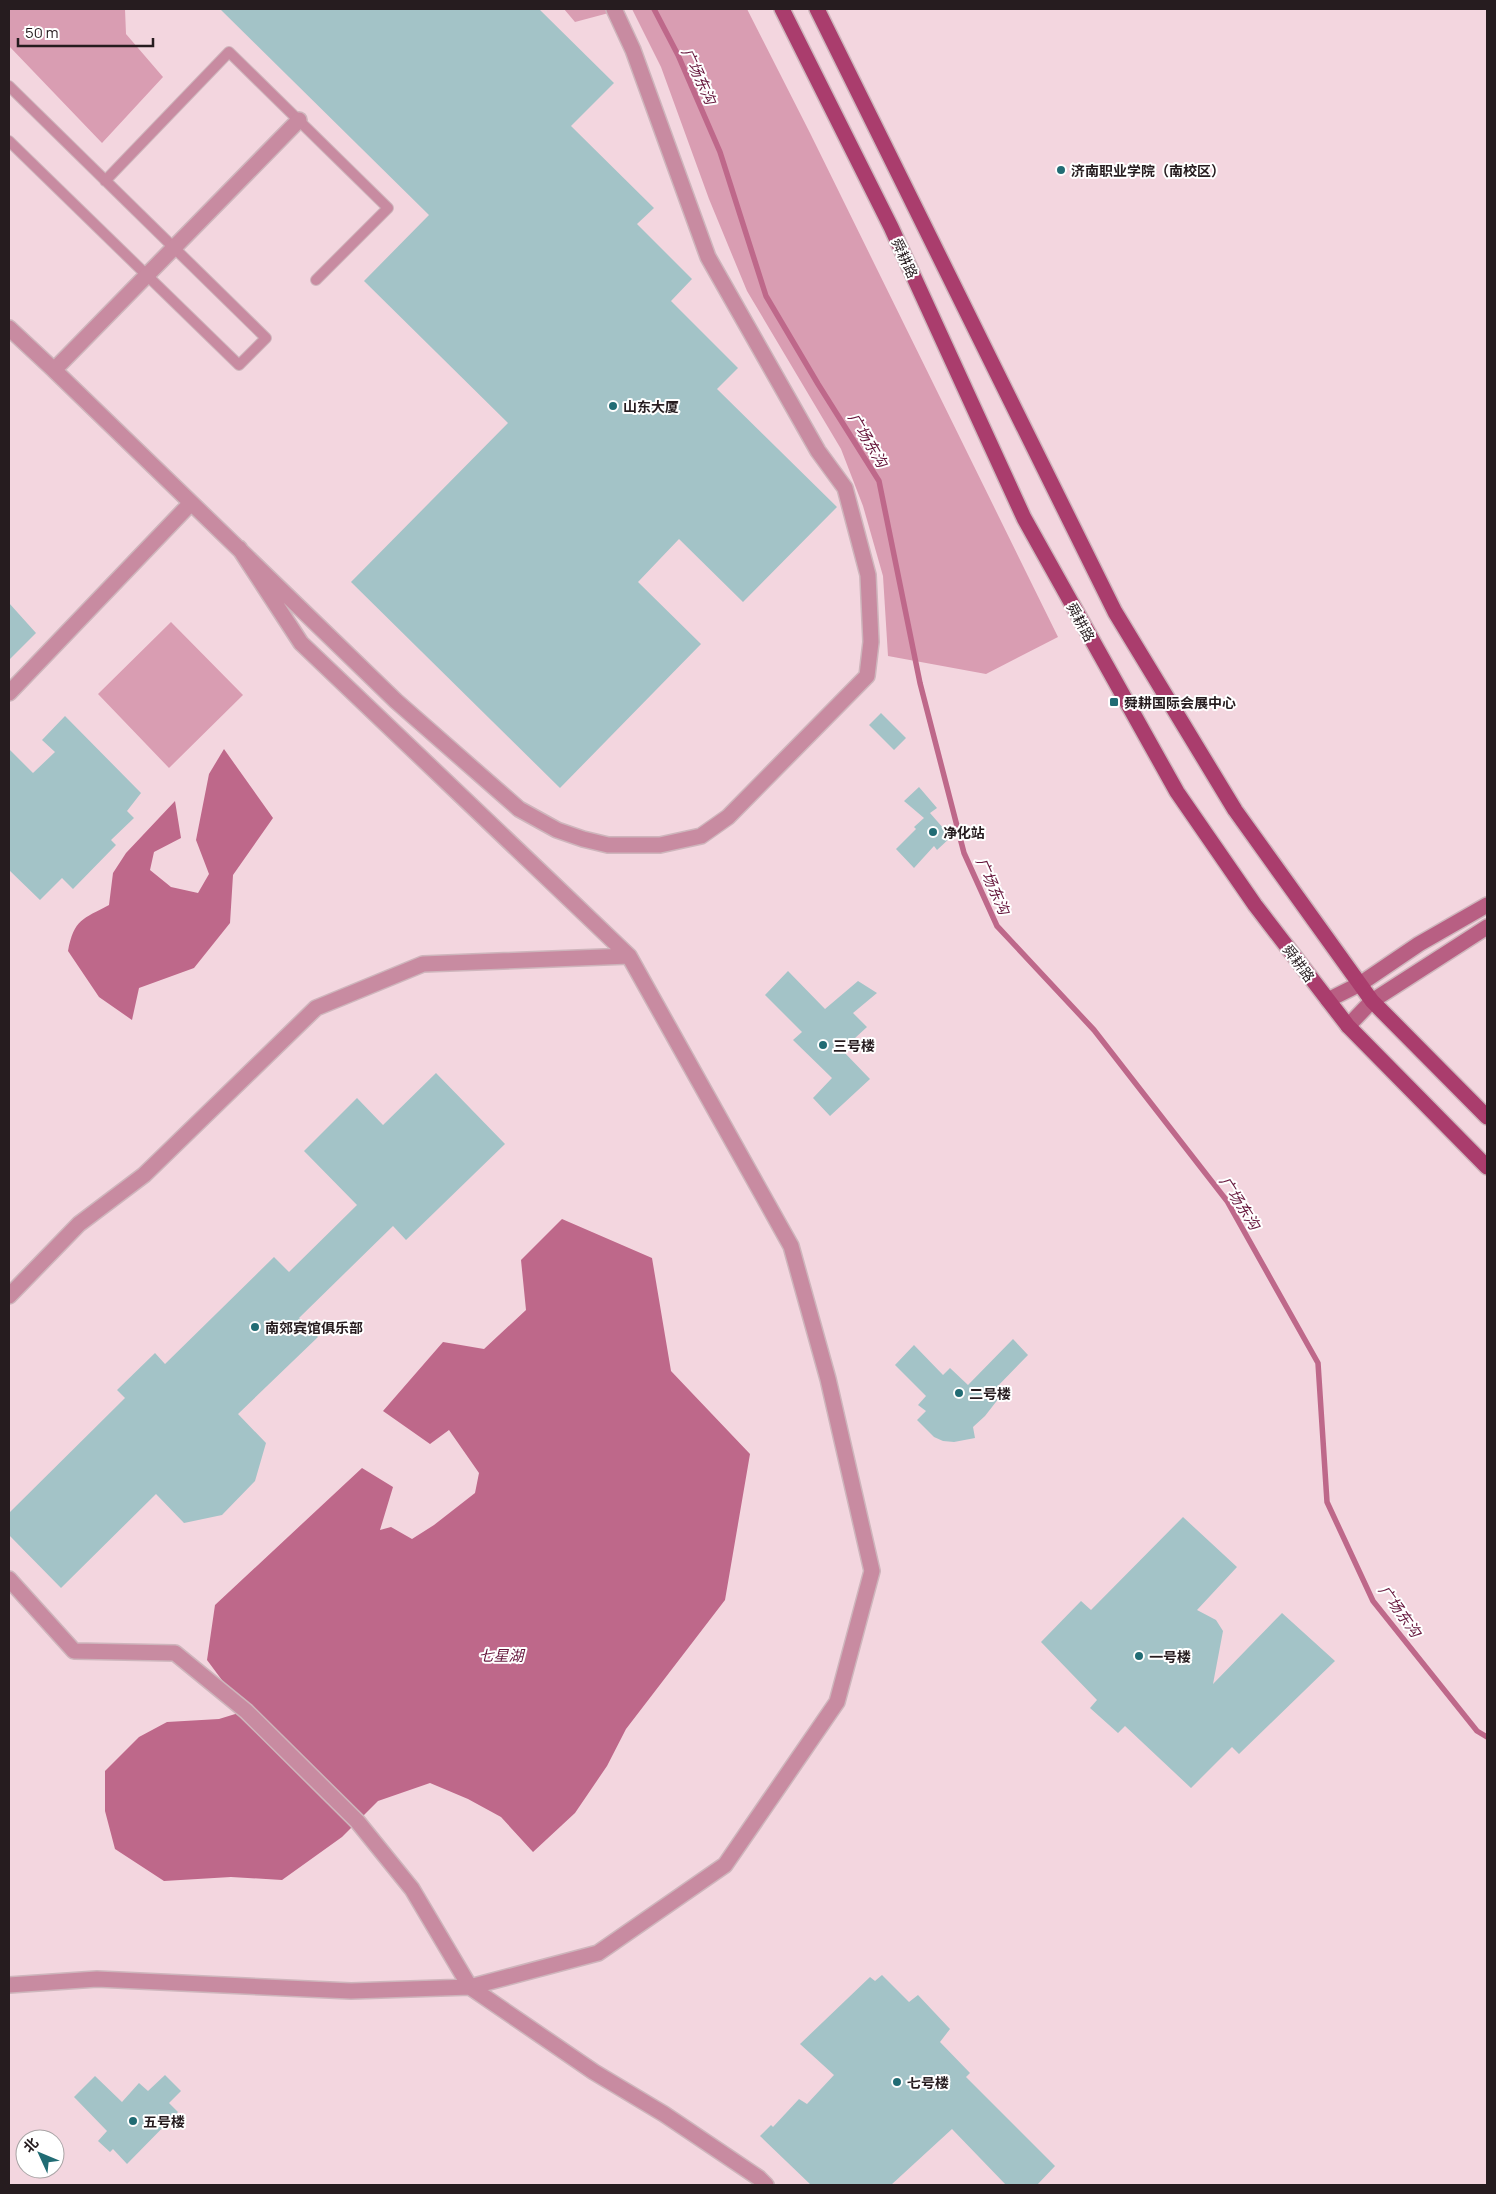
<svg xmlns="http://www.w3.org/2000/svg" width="1496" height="2194" font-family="Manrope,'Noto Sans SC',sans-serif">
<rect width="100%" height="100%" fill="#f3d6df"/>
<path fill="#d99db2" d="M 9,9 L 125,9 L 126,34 L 163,77 L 102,143 L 9,46 Z
M 564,9 L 619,9 L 620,10 L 575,22 Z
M 632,9 L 747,9 L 810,133 L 1058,637 L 986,674 L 888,656 L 883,576 L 863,506 L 841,449 L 747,291 L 709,199 L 661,67 Z
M 171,622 L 243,695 L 169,768 L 98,694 Z"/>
<path fill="#be688a" d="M 224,749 L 273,818 L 233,875 L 230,923 L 194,968 L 139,988 L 132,1020 L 99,997 L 68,951 C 74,919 83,919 109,905 L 113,873 L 126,853 L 175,801 L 181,838 L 154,852 L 150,870 L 171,887 L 198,893 L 209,874 L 196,840 L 209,774 Z
M 562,1219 L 652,1258 L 671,1371 L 750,1454 L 725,1600 L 626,1729 L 607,1766 L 575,1813 L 533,1852 L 501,1817 L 468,1799 L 430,1783 L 378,1801 L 342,1837 L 282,1880 L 231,1877 L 164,1881 L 115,1849 L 105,1811 L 105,1771 L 139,1737 L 167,1722 L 219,1719 L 245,1711 L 207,1660 L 215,1605 L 362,1468 L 393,1487 L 380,1530 L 391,1527 L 412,1539 L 434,1525 L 475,1493 L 479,1473 L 449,1430 L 430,1444 L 383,1411 L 443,1342 L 484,1349 L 526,1310 L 521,1260 Z"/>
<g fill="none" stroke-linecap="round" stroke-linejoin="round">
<path stroke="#be688a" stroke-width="5.5" d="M 654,9 L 678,55 L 720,152 L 766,296 L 818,384 L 879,481 L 920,683 L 964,853 L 997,926 L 1094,1030 L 1227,1201 L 1318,1363 L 1327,1502 L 1373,1601 L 1477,1731 L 1487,1737"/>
</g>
<path fill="#a3c3c7" d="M 220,9 L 539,9 L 614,83 L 571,126 L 654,208 L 637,224 L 692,279 L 671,301 L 738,368 L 717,389 L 837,507 L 743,602 L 679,539 L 638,582 L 701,644 L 560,788 L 351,582 L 508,423 L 364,281 L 429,215 Z
M 9,603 L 36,633 L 9,660 Z
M 881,713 L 906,738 L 894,750 L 869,725 Z
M 65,716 L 141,793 L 127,811 L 134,818 L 111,840 L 116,845 L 73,889 L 62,878 L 40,900 L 9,870 L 9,749 L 33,773 L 55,752 L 42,740 Z
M 919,787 L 937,808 L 930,813 L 951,837 L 937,850 L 934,846 L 914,868 L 896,849 L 916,829 L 914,827 L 924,818 L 904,801 Z
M 788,971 L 825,1009 L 858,981 L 877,993 L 853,1013 L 867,1027 L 842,1050 L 870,1079 L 830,1116 L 813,1098 L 832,1078 L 793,1040 L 802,1032 L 765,995 Z
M 436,1073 L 505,1144 L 406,1240 L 393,1226 L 299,1318 L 318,1337 L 238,1414 L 266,1443 L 255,1481 L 222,1515 L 184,1523 L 156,1494 L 61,1588 L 9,1535 L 9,1513 L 125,1398 L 117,1390 L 155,1353 L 165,1364 L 274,1257 L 289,1272 L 357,1205 L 304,1151 L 357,1098 L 383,1125 Z
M 1013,1339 L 1028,1355 L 993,1391 L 999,1398 L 985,1416 L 973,1427 L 975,1438 L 954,1442 L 943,1441 L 934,1437 L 917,1420 L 926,1411 L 918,1405 L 926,1396 L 895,1365 L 914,1345 L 943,1375 L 950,1368 L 968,1385 Z
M 1183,1517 L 1237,1567 L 1197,1610 L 1216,1620 L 1223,1631 L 1213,1684 L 1282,1613 L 1335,1661 L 1239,1754 L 1232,1747 L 1191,1788 L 1125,1726 L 1118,1733 L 1090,1708 L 1097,1700 L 1041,1642 L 1081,1601 L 1091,1610 Z
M 882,1975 L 909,2002 L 918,1995 L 950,2029 L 940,2042 L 970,2073 L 966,2077 L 1055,2166 L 1037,2185 L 1006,2185 L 952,2129 L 891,2185 L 811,2185 L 760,2136 L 771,2125 L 773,2127 L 799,2099 L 807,2104 L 834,2075 L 800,2044 L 870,1977 L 875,1981 Z
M 165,2075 L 181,2091 L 169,2103 L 178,2112 L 127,2164 L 113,2149 L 110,2152 L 98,2141 L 107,2131 L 74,2097 L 95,2076 L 122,2102 L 139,2083 L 148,2091 Z"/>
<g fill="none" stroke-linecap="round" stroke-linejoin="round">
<g stroke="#ceb5bc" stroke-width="12">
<path id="lane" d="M 9,86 L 266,338 L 239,365 L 9,141
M 105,181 L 229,52 L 388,208 L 316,280"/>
</g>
<g stroke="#ceb5bc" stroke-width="18">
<path id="street" d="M 9,328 L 54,370 L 299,120
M 54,370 L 396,701 L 519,809 L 557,830 L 583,839 L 608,845 L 660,845 L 701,836 L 728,817 L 867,676 L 871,642 L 868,575 L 845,488 L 818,451 L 708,257 L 633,50 L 614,9
M 9,693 L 191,503
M 9,1296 L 79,1224 L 144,1175 L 316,1008 L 423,964 L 629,956
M 9,1579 L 74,1651 L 175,1653 L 246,1711 L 357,1821 L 412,1889 L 470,1987 L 594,2072 L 664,2114 L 759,2178 L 766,2185
M 9,1985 L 97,1979 L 351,1991 L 470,1987 L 598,1953 L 725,1865 L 837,1702 L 872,1571 L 828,1379 L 791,1246 L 629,956 L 301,643 L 239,548"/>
</g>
<g stroke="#ceb5bc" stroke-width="18">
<path id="secondary" d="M 1328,1000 L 1360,984 L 1419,944 L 1487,905
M 1348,1026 L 1372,1001 L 1487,927"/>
</g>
<g stroke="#ceb5bc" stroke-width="18">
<path id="primary" d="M 782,9 L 891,227 L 1024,518 L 1177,792 L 1255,905 L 1348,1026 L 1487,1167
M 817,9 L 1115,612 L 1235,810 L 1372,1001 L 1487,1117"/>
</g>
<use href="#lane" stroke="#c88ba1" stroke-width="10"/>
<use href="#street" stroke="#c88ba1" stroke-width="15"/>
<use href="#secondary" stroke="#b85f83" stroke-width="15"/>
<use href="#primary" stroke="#aa3d6d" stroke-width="15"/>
</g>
<g fill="#216c74" stroke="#fff" stroke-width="2">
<circle cx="1061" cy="170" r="5"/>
<circle cx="613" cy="406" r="5"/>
<rect x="1109" y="697" width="10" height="10" rx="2.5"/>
<circle cx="933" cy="832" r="5"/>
<circle cx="823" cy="1045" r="5"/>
<circle cx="255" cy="1327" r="5"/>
<circle cx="959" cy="1393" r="5"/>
<circle cx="1139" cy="1656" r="5"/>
<circle cx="897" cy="2082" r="5"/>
<circle cx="133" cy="2121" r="5"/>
</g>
<g text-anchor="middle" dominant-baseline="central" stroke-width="4" stroke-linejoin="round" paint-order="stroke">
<g font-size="14" font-weight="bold" fill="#261c1f" stroke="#fff" text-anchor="start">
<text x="1071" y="170">济南职业学院（南校区）</text>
<text x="623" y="406">山东大厦</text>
<text x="1124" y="702">舜耕国际会展中心</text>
<text x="943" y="832">净化站</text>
<text x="833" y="1045">三号楼</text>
<text x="265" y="1327">南郊宾馆俱乐部</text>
<text x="969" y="1393">二号楼</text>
<text x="1149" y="1656">一号楼</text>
<text x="907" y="2082">七号楼</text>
<text x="143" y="2121">五号楼</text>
</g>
<g font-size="14" fill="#261c1f" stroke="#fff">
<text transform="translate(905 258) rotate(65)">舜耕路</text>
<text transform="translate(1081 622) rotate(61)">舜耕路</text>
<text transform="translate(1299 963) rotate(53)">舜耕路</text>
</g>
<g font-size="15" font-style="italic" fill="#65153b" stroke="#fff">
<text transform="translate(699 76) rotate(65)">广场东沟</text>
<text transform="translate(868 440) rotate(59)">广场东沟</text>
<text transform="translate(993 886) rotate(66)">广场东沟</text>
<text transform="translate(1240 1203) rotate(57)">广场东沟</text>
<text transform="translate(1400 1611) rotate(54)">广场东沟</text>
<text x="501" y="1655">七星湖</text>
</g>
</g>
<rect width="1496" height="2194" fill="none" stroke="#261c1f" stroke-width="20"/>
<g transform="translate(40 2154) rotate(314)"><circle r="24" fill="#ffffff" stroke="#a8a4a5"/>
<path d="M0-4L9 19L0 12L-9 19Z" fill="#216c74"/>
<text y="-8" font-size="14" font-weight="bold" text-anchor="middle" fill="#261c1f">北</text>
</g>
<path d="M18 38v8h135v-8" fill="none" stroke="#261c1f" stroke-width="2.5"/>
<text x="25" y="38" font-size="15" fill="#261c1f" stroke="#ffffff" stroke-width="4" paint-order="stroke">50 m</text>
</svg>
